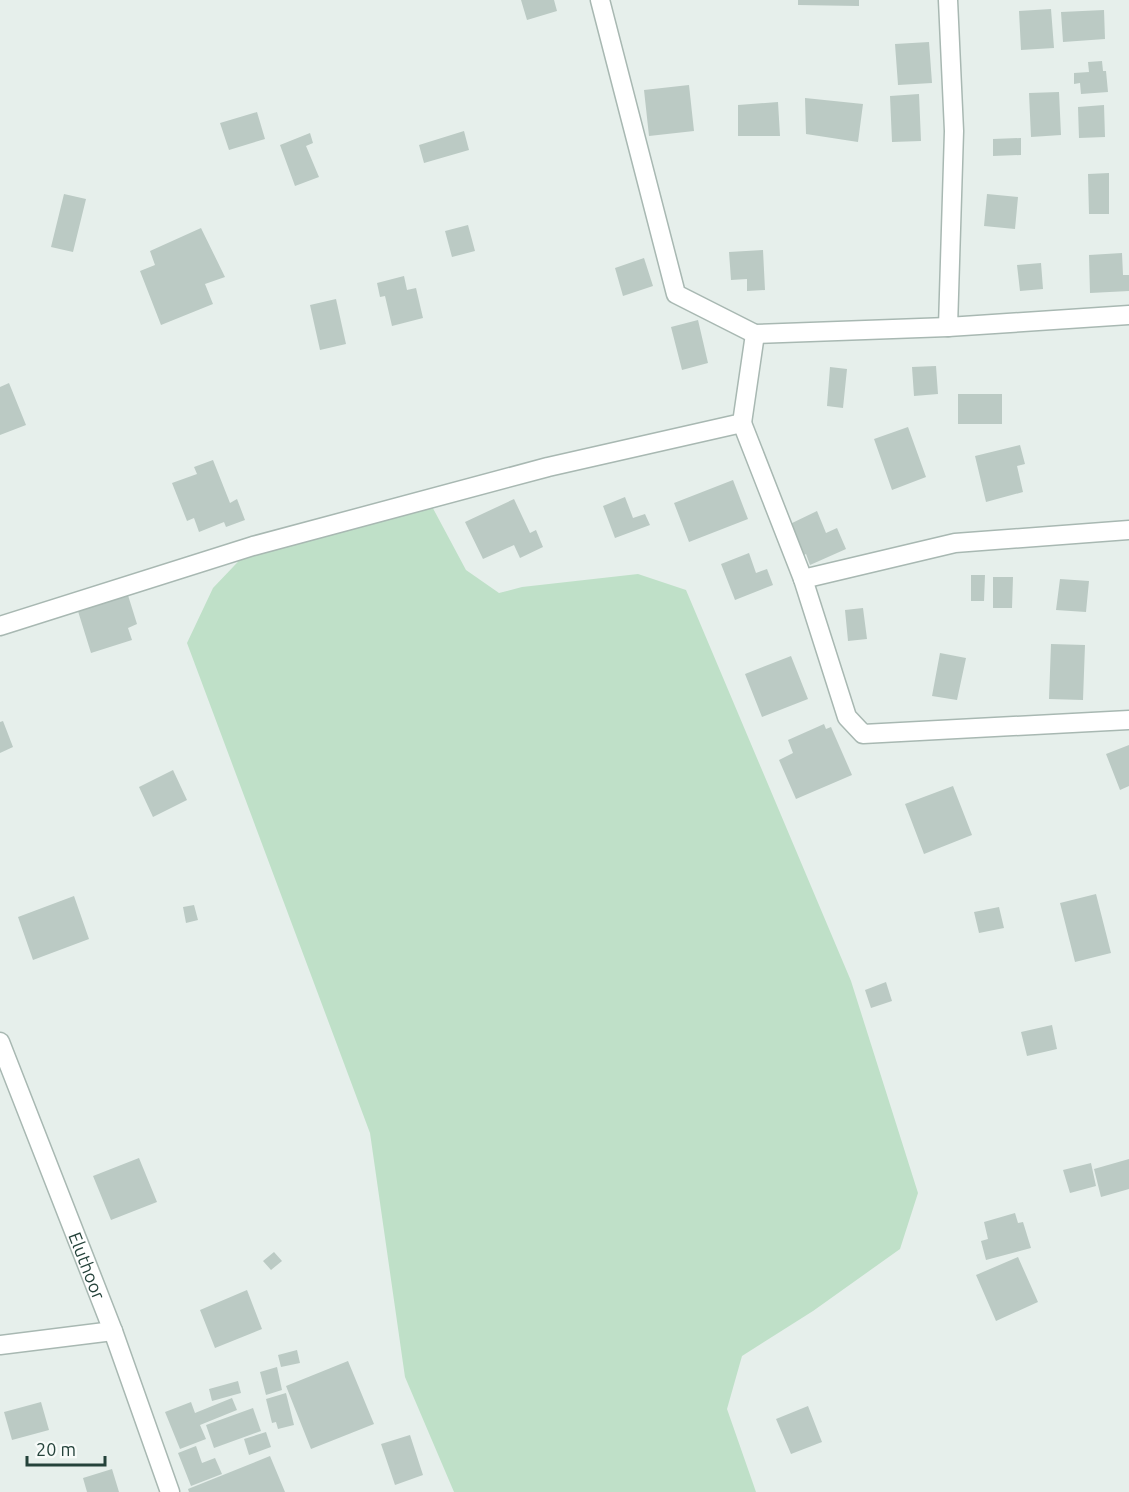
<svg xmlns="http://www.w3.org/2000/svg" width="1129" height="1492" font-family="Ubuntu,sans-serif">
<rect width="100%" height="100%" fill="#e6efeb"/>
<path fill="#bfe0c8" d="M 428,499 L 466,570 L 499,593 L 522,587 L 638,574 L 686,590 L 851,981 L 918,1193 L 900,1249 L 813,1311 L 742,1356 L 727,1409 L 756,1492 L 454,1492 L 405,1377 L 370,1133 L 187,643 L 213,588 L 253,546 Z"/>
<path fill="#bbcac4" d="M 521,0 L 554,0 L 557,11 L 527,20 Z
M 798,0 L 859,0 L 859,6 L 798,5 Z
M 1051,9 L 1054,48 L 1021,50 L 1019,11 Z
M 1104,10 L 1105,39 L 1063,42 L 1061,12 Z
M 929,42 L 932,83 L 898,85 L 895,44 Z
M 1102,61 L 1103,71 L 1106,71 L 1108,92 L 1081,94 L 1080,83 L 1074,84 L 1074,73 L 1089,72 L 1088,62 Z
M 689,85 L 694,131 L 649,136 L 644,90 Z
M 1059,92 L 1061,135 L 1031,137 L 1029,93 Z
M 919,94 L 921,141 L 892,142 L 890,96 Z
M 805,98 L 863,104 L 858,142 L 806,134 Z
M 778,102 L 780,136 L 738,136 L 738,105 Z
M 1104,105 L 1105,137 L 1079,138 L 1078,107 Z
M 257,112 L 265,139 L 229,150 L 220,123 Z
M 464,131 L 469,150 L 424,163 L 419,145 Z
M 310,133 L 313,143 L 306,146 L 319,177 L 295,186 L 280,145 Z
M 1021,138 L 1021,155 L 993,156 L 993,139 Z
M 1109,173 L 1109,214 L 1089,214 L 1088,174 Z
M 64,194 L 86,199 L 73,252 L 51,247 Z
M 987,194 L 1018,197 L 1015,229 L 984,226 Z
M 468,225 L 475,251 L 452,257 L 445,231 Z
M 201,228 L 225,277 L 205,284 L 213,304 L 161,325 L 140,271 L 155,265 L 150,251 Z
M 763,250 L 765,290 L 747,291 L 747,279 L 731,280 L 729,252 Z
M 1122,253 L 1123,275 L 1129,275 L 1129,291 L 1090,293 L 1089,255 Z
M 644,258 L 653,286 L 623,296 L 615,268 Z
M 1041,263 L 1043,289 L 1020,291 L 1017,265 Z
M 404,276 L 407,290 L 416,288 L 423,318 L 392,326 L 385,296 L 380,297 L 377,283 Z
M 336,299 L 346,344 L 320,350 L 310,305 Z
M 698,320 L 708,363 L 682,370 L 671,327 Z
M 936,366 L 938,394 L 914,396 L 912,367 Z
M 830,367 L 847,369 L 843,408 L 827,406 Z
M 9,383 L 26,425 L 0,435 L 0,387 Z
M 958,394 L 1002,394 L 1002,424 L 958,424 Z
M 908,427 L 926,477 L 892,490 L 874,439 Z
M 1020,445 L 1025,464 L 1017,466 L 1023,492 L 986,502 L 975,456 Z
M 213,460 L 230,503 L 237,499 L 245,520 L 226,527 L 224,522 L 199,532 L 194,518 L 187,521 L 172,483 L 197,474 L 194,467 Z
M 733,480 L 748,519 L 689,542 L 674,503 Z
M 625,497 L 633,518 L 645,514 L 650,525 L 615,538 L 603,506 Z
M 514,499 L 530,533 L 536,530 L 543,547 L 520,558 L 514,545 L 483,559 L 465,522 Z
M 817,511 L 826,533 L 837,528 L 846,549 L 810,565 L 806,554 L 802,556 L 788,525 Z
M 749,553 L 756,573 L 767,569 L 773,585 L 735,600 L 721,564 Z
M 971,575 L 985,575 L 984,601 L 971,601 Z
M 993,577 L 1013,577 L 1012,608 L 993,608 Z
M 1060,579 L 1089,581 L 1086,612 L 1056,610 Z
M 127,592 L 137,624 L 128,628 L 132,640 L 91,653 L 77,608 Z
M 863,608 L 867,639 L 848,641 L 845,610 Z
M 1051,644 L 1085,645 L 1083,700 L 1049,699 Z
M 940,653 L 966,658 L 957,700 L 932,696 Z
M 791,656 L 808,699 L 762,717 L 745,674 Z
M 3,721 L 13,747 L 0,753 L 0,722 Z
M 824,724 L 826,729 L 831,727 L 852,775 L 796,799 L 779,760 L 793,753 L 788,740 Z
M 1129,745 L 1129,786 L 1120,790 L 1106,754 Z
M 173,770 L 187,800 L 153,817 L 139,787 Z
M 953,786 L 972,835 L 924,854 L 905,804 Z
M 1096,894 L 1111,953 L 1075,962 L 1060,903 Z
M 74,896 L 89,939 L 33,960 L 18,917 Z
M 194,905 L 198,920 L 186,923 L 183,907 Z
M 999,907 L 1004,928 L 979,933 L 974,912 Z
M 886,982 L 892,1001 L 871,1008 L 865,990 Z
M 1052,1025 L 1057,1049 L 1027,1056 L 1021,1032 Z
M 139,1158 L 157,1202 L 111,1220 L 93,1176 Z
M 1129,1159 L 1129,1189 L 1101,1197 L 1094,1169 Z
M 1091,1163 L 1096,1186 L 1070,1193 L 1063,1170 Z
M 1015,1213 L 1018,1223 L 1023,1222 L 1031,1248 L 986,1260 L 981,1241 L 988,1239 L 984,1222 Z
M 274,1252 L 282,1261 L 271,1270 L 263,1261 Z
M 1018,1257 L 1038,1302 L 996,1321 L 976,1275 Z
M 247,1290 L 262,1329 L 215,1348 L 200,1310 Z
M 297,1350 L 300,1363 L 281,1367 L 278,1355 Z
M 348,1361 L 374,1424 L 311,1449 L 286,1386 Z
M 277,1367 L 282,1390 L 266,1395 L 260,1372 Z
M 238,1381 L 241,1393 L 212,1401 L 209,1389 Z
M 286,1393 L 294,1425 L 278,1429 L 276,1422 L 272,1423 L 266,1399 Z
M 232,1398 L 237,1410 L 200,1425 L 206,1439 L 180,1449 L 165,1412 L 191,1402 L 195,1413 Z
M 41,1402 L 49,1430 L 12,1440 L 4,1412 Z
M 808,1406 L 822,1442 L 791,1454 L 776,1419 Z
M 253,1408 L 261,1431 L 214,1448 L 206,1425 Z
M 266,1432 L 271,1447 L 249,1455 L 244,1439 Z
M 410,1435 L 423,1475 L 395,1485 L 381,1444 Z
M 196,1446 L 202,1463 L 215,1458 L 222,1474 L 191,1486 L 178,1453 Z
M 270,1456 L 285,1492 L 189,1492 L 188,1489 Z
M 112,1469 L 119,1492 L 87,1492 L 83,1478 Z"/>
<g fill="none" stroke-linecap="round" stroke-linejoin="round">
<g stroke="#a8b8b2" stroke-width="21">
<g id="minor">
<path d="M 600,0 L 676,294 L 755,334 L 948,327"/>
<path d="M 948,0 L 954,131 L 948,327 L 1129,315"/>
<path d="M 742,423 L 803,579 L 955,543 L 1129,530"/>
<path d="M 803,579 L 847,717 L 863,734 L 1129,720"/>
<path d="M 0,626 L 253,546 L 548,467 L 742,423 L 755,334"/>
<path id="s1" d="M 0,1042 L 113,1331 L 170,1492"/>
<path d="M 0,1345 L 113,1331"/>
</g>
</g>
<use href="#minor" stroke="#fff" stroke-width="18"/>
</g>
<g text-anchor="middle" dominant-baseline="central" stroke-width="4.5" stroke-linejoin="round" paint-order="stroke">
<g font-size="18" fill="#24423a" stroke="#f7fbf9">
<text stroke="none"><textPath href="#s1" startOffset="240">Eluthoor</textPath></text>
</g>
</g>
<path d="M27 1456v9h78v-9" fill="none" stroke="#24423a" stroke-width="3"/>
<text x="36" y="1456" font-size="18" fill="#24423a" stroke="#f7fbf9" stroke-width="4.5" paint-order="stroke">20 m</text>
</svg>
